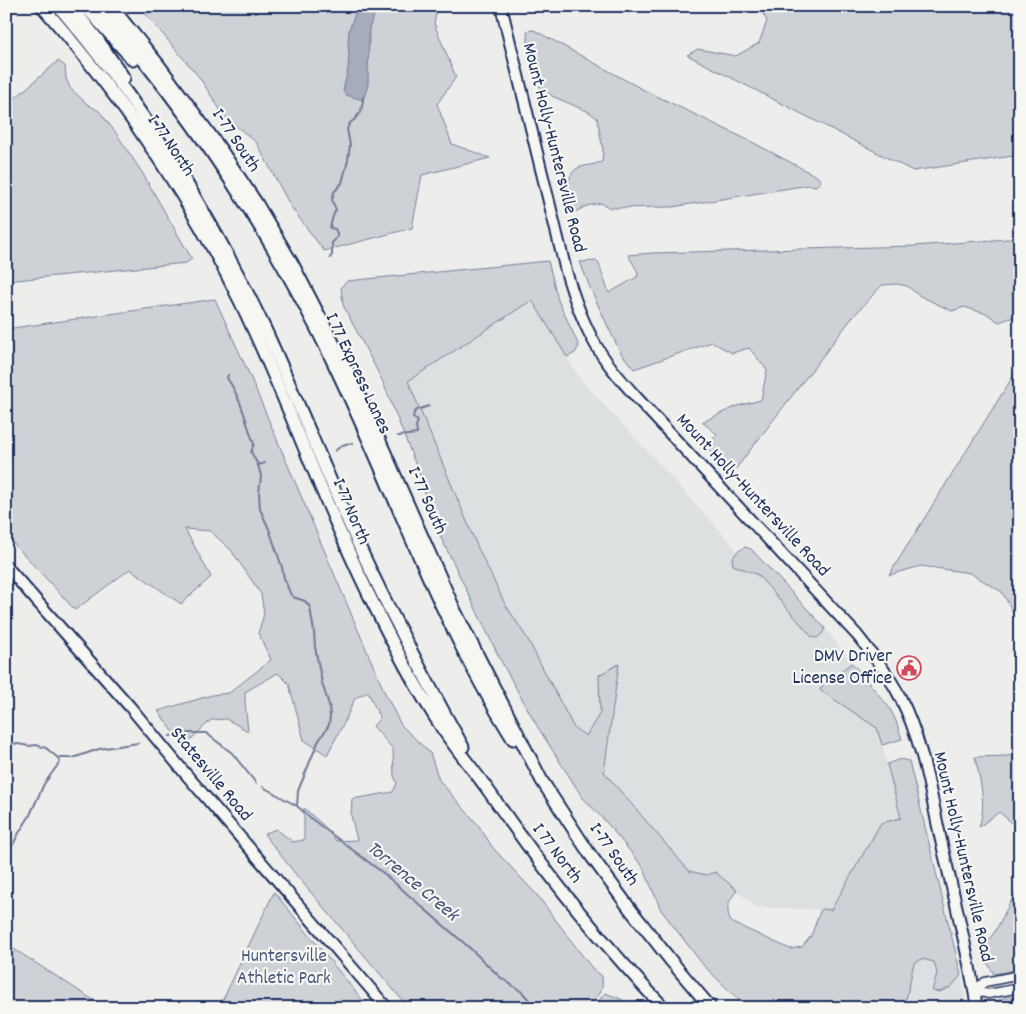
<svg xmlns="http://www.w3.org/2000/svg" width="1026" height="1014" font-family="Dekko,sans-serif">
<rect width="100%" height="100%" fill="#edeeec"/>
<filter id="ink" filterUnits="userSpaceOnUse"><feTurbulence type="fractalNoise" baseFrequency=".02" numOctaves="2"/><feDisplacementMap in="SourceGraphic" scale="10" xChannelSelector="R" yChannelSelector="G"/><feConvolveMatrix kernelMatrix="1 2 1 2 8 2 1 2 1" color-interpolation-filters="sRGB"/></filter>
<g filter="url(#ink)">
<path fill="#dde0e1" d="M 532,300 L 581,380 L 653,457 L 733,545 L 737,552 L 732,559 L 733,564 L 758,575 L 812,637 L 818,638 L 822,634 L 825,628 L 852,663 L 825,682 L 820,690 L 878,728 L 901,818 L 881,824 L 831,910 L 756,907 L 715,872 L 706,875 L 689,871 L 604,772 L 619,665 L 600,675 L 600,713 L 587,736 L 574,728 L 527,638 L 505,604 L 478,548 L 407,381 Z
M 922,959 L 934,962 L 937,973 L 933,991 L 959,978 L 961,975 L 967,1008 L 956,1003 L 944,1006 L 944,1008 L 887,1008 L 898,1005 L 906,999 L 914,963 Z"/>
<path fill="#ced2d7" stroke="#74809a" d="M 139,6 L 438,6 L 434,23 L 444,48 L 456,77 L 437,104 L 452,144 L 490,158 L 422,175 L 412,228 L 324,251 L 291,207 L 256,142 L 225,117 L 199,77 Z
M 759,6 L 1020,6 L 1020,155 L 913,171 L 687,55 L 698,49 L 736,56 L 759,43 L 767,21 Z
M 534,30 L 640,88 L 752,142 L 818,177 L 821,181 L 816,186 L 809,185 L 672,207 L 610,208 L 601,203 L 587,206 L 573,213 C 568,202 564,174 578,168 C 585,165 594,165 602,162 L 603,150 L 597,118 L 589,112 L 552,96 L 539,86 L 528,41 L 527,31 Z
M 58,61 L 65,66 L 66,78 L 70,88 L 87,104 L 99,111 L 116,133 L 143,174 L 192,259 L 186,263 L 6,281 L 6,106 Z
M 1020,238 L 1020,315 L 999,322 L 987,314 L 964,307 L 952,311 L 920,296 L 907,286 L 897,284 L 882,285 L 852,318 L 731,475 L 706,447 L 717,434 L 702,422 L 737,406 L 761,400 L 767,370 L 749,348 L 732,353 L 712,342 L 634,369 L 621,353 L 611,333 L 591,290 L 580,262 L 596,261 L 599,264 L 609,293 L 637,277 L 638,272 L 628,255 L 653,253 L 914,246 Z
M 548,261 L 558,300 L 579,346 L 575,353 L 567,357 L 532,300 L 408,381 L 478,548 L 505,604 L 527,638 L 574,728 L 586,736 L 600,713 L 599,675 L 619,664 L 604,772 L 689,871 L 706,875 L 715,872 L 737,890 C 728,903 725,908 731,922 L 790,949 L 802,947 L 811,936 L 821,909 L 831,910 L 881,823 L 901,818 L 887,764 L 900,759 L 909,761 L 961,975 L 951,987 L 939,992 L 932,991 L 937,973 L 934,962 L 922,959 L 914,963 L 906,999 L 898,1005 L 887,1008 L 747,1008 L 704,966 L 661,910 L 643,867 L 607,823 L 583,798 L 537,726 L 501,661 L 432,519 L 419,473 L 382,380 L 343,305 L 341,287 L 347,281 Z
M 215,299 L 250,376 L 384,691 L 401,725 L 430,753 L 439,780 L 479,826 L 493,848 L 537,895 L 591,967 L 602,976 C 604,994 598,996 587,1008 L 409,1008 L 297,876 L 264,834 L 276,829 L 293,842 L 304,840 L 304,808 L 323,825 L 336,841 L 357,840 L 351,815 L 352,799 L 393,792 L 397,783 L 394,776 L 393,749 L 373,726 L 380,718 L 368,692 L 355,698 L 345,721 L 327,755 L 304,740 L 289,684 L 278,673 L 245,692 L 245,702 L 248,731 L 226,719 L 211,720 L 184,746 L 158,711 L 212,695 L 229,693 L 271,660 L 258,633 L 264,614 L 261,594 L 231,550 L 210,531 L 185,529 L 211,577 L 181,604 L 130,569 L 75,610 L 6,535 L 6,329 Z
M 1020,365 L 1020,628 L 1018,621 L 1002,592 L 970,573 L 921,566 L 889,575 Z
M 745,547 L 751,549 L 825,628 L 822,634 L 817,638 L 812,637 L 758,575 L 733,565 L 732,559 L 737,552 Z
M 852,663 L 889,707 L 896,721 L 902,739 L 882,745 L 877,728 L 820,690 L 825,682 Z
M 1020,753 L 1020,834 L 1011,822 L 999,812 L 979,827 C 987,804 980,780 975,757 L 1007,756 Z
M 1020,886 L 1020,969 L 994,974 L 987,962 L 986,944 C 1000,927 1007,905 1020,886 Z
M 274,892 L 369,1008 L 219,1008 Z
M 6,944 L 106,1008 L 6,1008 Z
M 605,993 L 621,999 L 631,1008 L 593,1008 Z
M 1020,996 L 1020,1004 L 1003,1008 L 992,1008 C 996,996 1009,998 1020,996 Z"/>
<path fill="#a5acbc" stroke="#6e7a96" d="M 358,6 L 378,6 L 369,28 L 368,85 L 363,100 L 346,95 L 343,91 L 348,69 L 349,54 L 348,45 L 349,30 Z"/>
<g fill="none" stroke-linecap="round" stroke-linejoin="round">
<path stroke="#6e7a96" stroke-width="2" d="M 330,258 L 332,255 L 332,243 L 337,237 L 337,233 L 335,229 L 330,228 C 332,221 332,216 336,210 L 332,200 L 334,192 L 342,183 L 348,160 L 350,145 L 347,129 L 350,123 L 354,120 L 361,112 L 363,100 L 363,97
M 228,375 L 227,378 C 241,398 246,422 254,444 L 251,452 L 258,465 L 261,476 L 259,493 L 260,509 L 269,529 L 282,567 L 284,578 L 290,593 L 293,597 L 305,601 L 310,607 L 314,632 L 315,647 L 322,683 L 329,705 L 330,716 L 329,725 L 318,742 L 298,791 L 297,806
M 398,436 L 417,434 L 416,426 L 418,421 L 413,418 L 414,413 L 417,410 L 429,406
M 335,451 C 341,446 345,442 353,444
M 258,465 L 265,463
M 6,735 L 12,743 L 29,746 L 36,745 L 46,748 L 58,758 L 73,758 L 99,749 L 138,743
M 170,736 L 190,733 L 206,733 L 232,753 L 256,783
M 263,787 L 297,806 L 313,820 L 383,873 L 472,950 L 500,977 L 522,992 L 536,1008
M 6,858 L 19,833 L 29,817 L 44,784 L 60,762 L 58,758"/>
<g stroke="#1b2f5e" stroke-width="11">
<path id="minor" d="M 974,990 L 985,982 L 1020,975
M 974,990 L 988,994 L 1020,988"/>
</g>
<g stroke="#1b2f5e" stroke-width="14">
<path id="major" d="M 501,6 L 566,271 C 573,295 581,318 593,340 C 604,361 621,380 637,398 L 857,635 C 873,655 889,675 900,697 C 922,740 930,790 940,836 C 953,893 968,950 977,1008
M 6,566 L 131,708 L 184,772 L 387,1008"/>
</g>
<g stroke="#1b2f5e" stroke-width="15">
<path id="highway" d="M 42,6 C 121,96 189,196 241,303 C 290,405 327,512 378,613 C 397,652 418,691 442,728 C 456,749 473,769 488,790 C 541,867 599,940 664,1008
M 58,6 C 142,103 211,215 266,331 C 299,403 328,478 361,550 C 392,617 427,682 463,747
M 71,6 L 98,40 L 124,78
M 85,6 L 133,60
M 98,6 C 191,113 271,232 332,360 C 393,486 438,620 513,739
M 111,6 L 158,64 L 219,147 L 257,204 L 292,263 L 355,385 L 456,613 L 542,781 L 589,853 L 630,909 L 672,962 L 711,1008"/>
</g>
<use href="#minor" stroke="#f6f6f2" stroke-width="8"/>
<use href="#major" stroke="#f6f6f2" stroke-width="10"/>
<use href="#highway" stroke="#f6f6f2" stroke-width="11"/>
</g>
</g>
<defs>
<g id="civic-ring" transform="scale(1.25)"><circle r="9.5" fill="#f6f6f2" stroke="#d1495b" stroke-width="1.5"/><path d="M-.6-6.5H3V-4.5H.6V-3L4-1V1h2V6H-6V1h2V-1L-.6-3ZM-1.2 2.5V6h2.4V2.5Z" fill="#d1495b"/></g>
</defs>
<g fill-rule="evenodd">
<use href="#civic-ring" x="909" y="668"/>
</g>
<g text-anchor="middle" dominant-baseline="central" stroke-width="4.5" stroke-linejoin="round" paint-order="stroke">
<g font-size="19" fill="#1b2f5e" stroke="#f6f6f2">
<text transform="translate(235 141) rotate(56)">I-77 South</text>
<text transform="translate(170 146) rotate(56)">I 77 North</text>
<text transform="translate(553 148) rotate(76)">Mount Holly-Huntersville Road</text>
<text transform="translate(357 374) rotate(65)">I 77 Express Lanes</text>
<text transform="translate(752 496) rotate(47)">Mount Holly-Huntersville Road</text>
<text transform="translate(426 501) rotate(66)">I-77 South</text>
<text transform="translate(350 512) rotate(67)">I 77 North</text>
<text transform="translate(210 775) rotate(50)">Statesville Road</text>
<text transform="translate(556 854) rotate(53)">I 77 North</text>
<text transform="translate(613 855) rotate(55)">I-77 South</text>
<text transform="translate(962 857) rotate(77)">Mount Holly-Huntersville Road</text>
</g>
<g font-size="19" fill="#1b2f5e" stroke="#f6f6f2" text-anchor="end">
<text x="892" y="657">DMV Driver<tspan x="892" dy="22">License Office</tspan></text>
</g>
<g font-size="19" fill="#48587c" stroke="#f6f6f2">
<text x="284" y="957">Huntersville<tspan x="284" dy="22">Athletic Park</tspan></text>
</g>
<g font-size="20" font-style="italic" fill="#44547a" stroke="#f6f6f2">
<text transform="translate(412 882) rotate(40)">Torrence Creek</text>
</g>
</g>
<rect width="1026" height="1014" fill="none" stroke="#f6f6f2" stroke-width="25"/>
<rect x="12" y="12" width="1001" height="989" fill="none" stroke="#1b2f5e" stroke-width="2" filter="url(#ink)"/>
</svg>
